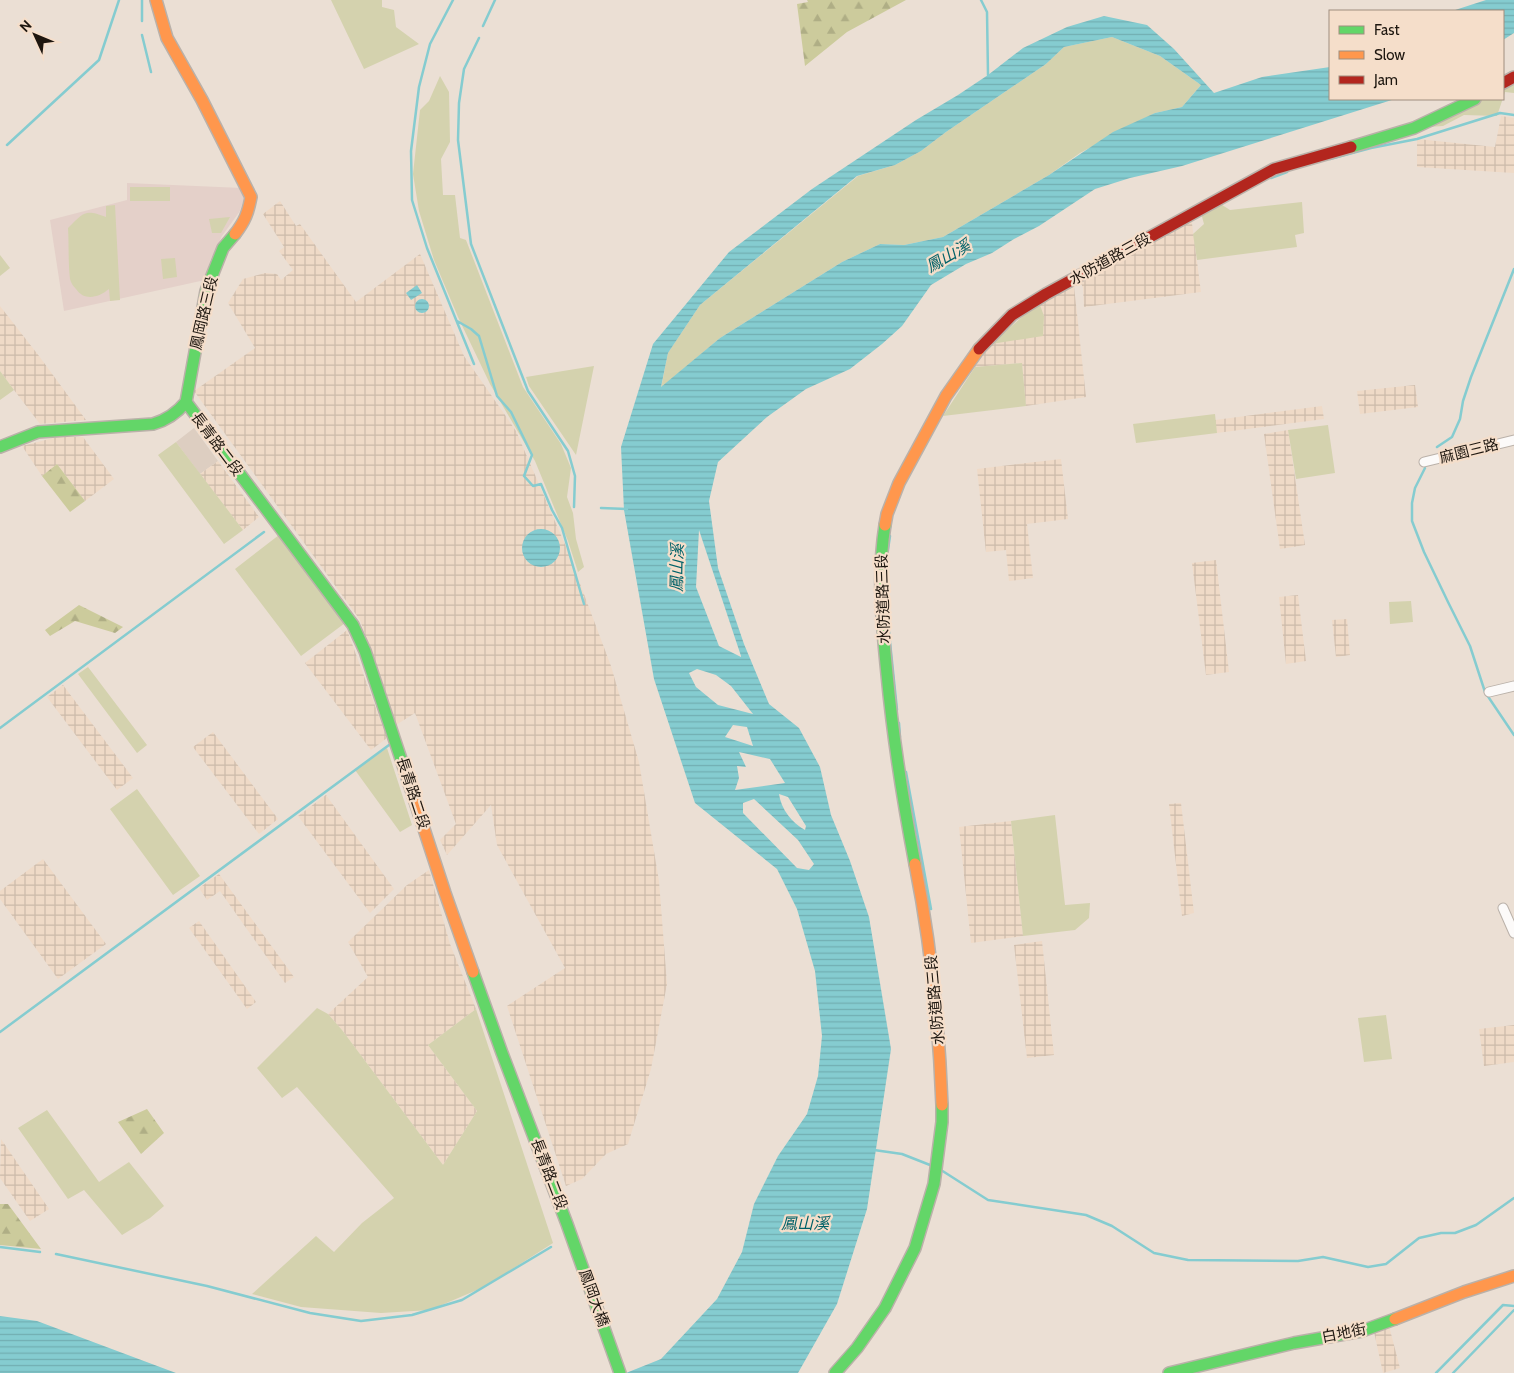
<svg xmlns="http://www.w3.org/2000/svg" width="1514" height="1373" font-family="Cabin,'Noto Sans TC',sans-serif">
<defs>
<pattern id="industrial-grid" width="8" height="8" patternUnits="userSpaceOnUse" patternTransform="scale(1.25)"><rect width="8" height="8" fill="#efdac7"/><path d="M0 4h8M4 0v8" fill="none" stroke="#ccbaaa"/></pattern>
<pattern id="forest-firs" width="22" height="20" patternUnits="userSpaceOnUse" patternTransform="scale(1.25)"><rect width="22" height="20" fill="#cccb9c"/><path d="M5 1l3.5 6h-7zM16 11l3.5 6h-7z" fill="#afae85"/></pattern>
<pattern id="water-rules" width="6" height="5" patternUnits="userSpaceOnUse" patternTransform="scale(1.25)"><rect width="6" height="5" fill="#85ccd0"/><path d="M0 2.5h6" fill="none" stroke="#72aeb1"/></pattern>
</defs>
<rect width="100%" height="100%" fill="#ebdfd4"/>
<path fill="#ddcec1" d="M 194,428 L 218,461 L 200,474 L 176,442 Z"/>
<path fill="url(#industrial-grid)" d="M 1501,116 L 1514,118 L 1514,173 L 1417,167 L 1417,139 L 1495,147 Z
M 280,201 L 296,226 L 300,224 L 356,302 L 420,254 L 464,356 L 516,431 L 567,549 L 611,666 L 639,762 L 659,881 L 667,984 L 651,1069 L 628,1144 L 606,1154 L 582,1179 L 566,1186 L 507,1006 L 565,968 L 497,845 L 491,805 L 447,855 L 440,840 L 456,824 L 415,713 L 396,725 L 360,620 L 194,391 L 255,348 L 228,303 L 243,279 L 265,273 L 277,274 L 281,280 L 293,270 L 279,251 L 284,247 L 263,214 Z
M 1191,216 L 1201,292 L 1084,307 L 1083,288 L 1079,279 Z
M 1074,286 L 1086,397 L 1026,406 L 1022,363 L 975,367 L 991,344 L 1044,316 L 1040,305 Z
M 0,306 L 39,356 L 86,420 L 40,424 L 14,390 L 0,371 Z
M 1415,385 L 1418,407 L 1360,414 L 1357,391 Z
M 1322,406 L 1324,419 L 1217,433 L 1215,420 Z
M 1288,430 L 1305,545 L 1280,549 L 1264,434 Z
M 57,437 L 83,437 L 114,479 L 85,501 L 57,464 L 42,476 L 22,446 Z
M 1061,459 L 1068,519 L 1027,524 L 1033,578 L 1009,581 L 1006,550 L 986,552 L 977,469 Z
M 218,461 L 259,517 L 243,530 L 200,474 Z
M 1216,560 L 1229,672 L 1206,675 L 1192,563 Z
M 1298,595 L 1306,661 L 1286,664 L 1279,597 Z
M 1347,619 L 1350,655 L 1336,657 L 1332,620 Z
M 347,630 L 387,738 L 371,750 L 305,663 Z
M 63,685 L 133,778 L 117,790 L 47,697 Z
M 213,732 L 278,819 L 259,834 L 193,747 Z
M 326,795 L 394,889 L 370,913 L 298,816 Z
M 1181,803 L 1194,913 L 1182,916 L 1169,804 Z
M 1011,821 L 1023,936 L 971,943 L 959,827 Z
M 43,859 L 106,944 L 58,979 L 0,899 L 0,891 Z
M 429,870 L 450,944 L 476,1009 L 428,1045 L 477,1111 L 443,1165 L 342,1030 L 328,1014 L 368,977 L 348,942 L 407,885 Z
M 219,874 L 294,977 L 285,983 L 220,891 L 207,900 L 199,888 Z
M 199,921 L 256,1002 L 247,1009 L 189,928 Z
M 1042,941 L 1054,1055 L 1027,1058 L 1014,945 Z
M 1514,1025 L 1514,1062 L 1484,1066 L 1479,1029 Z
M 1,1139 L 49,1209 L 30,1221 L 0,1178 Z
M 1389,1326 L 1400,1368 L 1383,1373 L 1374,1332 Z"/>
<path fill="#e4d0c9" d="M 127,183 L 242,188 L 244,198 L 240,211 L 222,236 L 210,261 L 205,280 L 64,311 L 50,220 L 127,200 Z"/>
<path fill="#d4d2ae" d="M 331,0 L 382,0 L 382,7 L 394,10 L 396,27 L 419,44 L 364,69 Z
M 1112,37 L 1160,56 L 1201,85 L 1182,107 L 1155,113 L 1080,153 L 1049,175 L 943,237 L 904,245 L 880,244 L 842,262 L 720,338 L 661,388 L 668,353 L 700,305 L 858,176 L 895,165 L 921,151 L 946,132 L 1046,64 L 1064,47 Z
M 440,76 L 449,92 L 450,142 L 441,159 L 443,195 L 455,195 L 460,238 L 466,240 L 523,387 L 561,444 L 571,468 L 567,497 L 573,513 L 576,539 L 584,567 L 578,572 L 568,541 L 535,461 L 490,384 L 458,317 L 434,260 L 419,211 L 413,174 L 420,110 L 429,101 Z
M 1514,80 L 1514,93 L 1505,92 L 1497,116 L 1464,115 L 1443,126 L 1428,127 L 1480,99 L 1503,99 L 1503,87 Z
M 130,187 L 170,187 L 170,201 L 130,201 Z
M 1302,202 L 1304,233 L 1295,235 L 1297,247 L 1197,260 L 1193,234 L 1204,224 L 1201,213 L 1219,203 L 1230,210 Z
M 115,205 L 120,300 L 110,301 L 109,289 C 99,297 85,302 76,289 C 73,286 71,283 70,279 C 68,262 69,244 68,228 C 84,212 85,209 106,217 L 106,206 Z
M 230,217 L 221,233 L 212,233 L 209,219 Z
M 0,255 L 10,268 L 0,276 Z
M 175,258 L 177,277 L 163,279 L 161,259 Z
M 1040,305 L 1044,316 L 1043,336 L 991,344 L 1023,316 Z
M 1022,363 L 1026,406 L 943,416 L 975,367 Z
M 594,366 L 576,455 L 529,386 L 526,377 Z
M 0,371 L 14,390 L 0,400 Z
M 1215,414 L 1217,433 L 1136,443 L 1133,424 Z
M 1328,425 L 1335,473 L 1296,479 L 1288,430 Z
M 176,442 L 243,530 L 224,544 L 158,455 Z
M 279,535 L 345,623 L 301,656 L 235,569 Z
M 1411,601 L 1413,622 L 1390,624 L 1389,602 Z
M 88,667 L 147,745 L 137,753 L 78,674 Z
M 387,748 L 412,825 L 400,832 L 355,770 Z
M 137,789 L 200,876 L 173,895 L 110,809 Z
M 1055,815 L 1065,905 L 1090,903 L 1089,918 L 1075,930 L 1023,936 L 1011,821 Z
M 317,1008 L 328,1014 L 342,1030 L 443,1165 L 477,1111 L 428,1045 L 476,1009 L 553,1243 L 484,1287 L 430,1310 L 381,1313 L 301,1307 L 252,1294 L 316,1236 L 334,1252 L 362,1223 L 394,1198 L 297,1087 L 282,1098 L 257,1068 Z
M 1386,1015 L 1392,1059 L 1364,1062 L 1358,1018 Z
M 47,1110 L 99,1182 L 129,1162 L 164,1206 L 150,1218 L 122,1235 L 84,1190 L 68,1199 L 18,1128 Z"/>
<path fill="url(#forest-firs)" d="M 807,0 L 906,0 L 847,32 L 805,66 L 797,4 L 808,2 Z
M 57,464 L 85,501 L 70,512 L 42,476 Z
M 79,605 L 123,627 L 115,633 L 75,621 L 50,636 L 45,630 Z
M 147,1109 L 164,1133 L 141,1154 L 118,1122 Z
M 0,1204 L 8,1204 L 41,1249 L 0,1245 Z"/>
<path fill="url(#water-rules)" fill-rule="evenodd" d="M 1486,0 L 1514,0 L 1514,33 L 1503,40 L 1503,11 L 1452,11 Z
M 1104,16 L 1147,25 L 1174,49 L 1214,93 L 1262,77 L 1330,67 L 1330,99 L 1395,99 L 1182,166 L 1130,178 L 1095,189 L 1039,226 L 1014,239 L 992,253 L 966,264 L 931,285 L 902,326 L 882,344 L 850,369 L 806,389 L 767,417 L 718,462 L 709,501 L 718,568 L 744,644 L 769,704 L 799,728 L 820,767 L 831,815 L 850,861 L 869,917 L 891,1049 L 867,1209 L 837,1304 L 798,1373 L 626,1373 L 661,1359 L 717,1299 L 742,1252 L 754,1204 L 778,1156 L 807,1114 L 818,1076 L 822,1036 L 815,971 L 797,909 L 777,869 L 695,803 L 654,679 L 624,510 L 621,447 L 653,344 L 729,252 L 812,189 L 916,120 L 958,95 L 988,75 L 1023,48 L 1067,27 ZM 1112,37 L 1160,56 L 1201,85 L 1182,107 L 1155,113 L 1113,132 L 1049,175 L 943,237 L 904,245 L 880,244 L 842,262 L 720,338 L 661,387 L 668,353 L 700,305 L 857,176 L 895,165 L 921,151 L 946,132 L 1046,64 L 1064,47 ZM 699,530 L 741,656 L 741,657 L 719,646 L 696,587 ZM 697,669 L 716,675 L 731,686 L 753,714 L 718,705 L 696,687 L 689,673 ZM 733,725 L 747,727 L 753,746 L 725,737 ZM 739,752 L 770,759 L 785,783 L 735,790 L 739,778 L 737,766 L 746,767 ZM 779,794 L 788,797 L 806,826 L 805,830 C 792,823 781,809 779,794 ZM 754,799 L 798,840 L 814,864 L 809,870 L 797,868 L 743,813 L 743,803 Z
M 417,285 L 422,293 L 411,300 L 406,293 Z
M415 306a7 7 0 1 1 14 0a7 7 0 1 1-14 0Z
M522 548a19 19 0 1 1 38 0a19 19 0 1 1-38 0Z
M 0,1316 L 37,1321 L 176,1373 L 0,1373 Z"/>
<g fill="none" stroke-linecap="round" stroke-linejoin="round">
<path stroke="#85ccd0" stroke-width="2.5" d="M 453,0 L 430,44 L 419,87 L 411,151 L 412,200 L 427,248 L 474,364
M 981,0 L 987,12 L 988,75
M 142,21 L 142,0
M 483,26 L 495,0
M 142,35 L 151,72
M 479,38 L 464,69 L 459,103 L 458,140 L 471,244 L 528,391 L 568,451 L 575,476 L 574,507
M 7,145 L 99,60 L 119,0
M 1330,159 L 1371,148 L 1417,139 L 1500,113 L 1514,115
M 1271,178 L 1287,172
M 457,321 L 471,329 L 479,336 L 497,396 L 511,412 L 532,455 L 524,476 L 533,486 L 541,484 L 552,510 L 562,528 L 584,604
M 1437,447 L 1452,437 L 1460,419 L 1463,401 L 1471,377 L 1514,269
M 1425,468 L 1415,488 L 1412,503 L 1412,521 L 1424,552 L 1448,602 L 1470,646 L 1485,692 L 1514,735
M 601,508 L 627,509
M 887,600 L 887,556 L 890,536
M 888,623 L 897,710
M 899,723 L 900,737
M 0,728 L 264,532
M 906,772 L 931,909
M 0,1032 L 389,745
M 874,1150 L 902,1154 L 930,1165
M 941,1170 L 988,1200 L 1086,1215 L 1112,1226 L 1154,1253 L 1188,1260 L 1298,1261 L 1323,1257 L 1368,1267 L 1386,1264 L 1419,1238 L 1441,1233 L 1455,1233 L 1476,1225 L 1514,1198
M 0,1247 L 40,1252
M 56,1254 L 207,1286 L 310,1313 L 361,1321 L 412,1315 L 462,1300 L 551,1247
M 1436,1373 L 1503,1305 L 1514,1306
M 1453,1373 L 1514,1310"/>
<g stroke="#bab1a9" stroke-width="11">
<path id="street" d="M 1424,462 L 1514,440
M 1489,692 L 1514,686
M 1503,908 L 1514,933"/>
</g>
<g stroke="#bab1a9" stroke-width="14">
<path id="fast" d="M 1351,147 L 1414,128 L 1475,99
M 186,402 L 353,625 L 365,651 L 405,771
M 0,447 L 38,432 L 153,424 C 167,420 177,413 186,402 L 206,291 L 223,248 L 235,234
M 885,525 C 877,575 882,624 887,674 C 893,738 903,801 915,864
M 473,972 L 502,1053 L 567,1224 L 620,1373
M 835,1373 L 857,1348 L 885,1308 L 915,1248 L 934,1184 L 942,1122 L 942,1105
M 1169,1373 L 1294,1343 L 1362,1331 L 1395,1319"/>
</g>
<g stroke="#bab1a9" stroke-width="14">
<path id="slow" d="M 156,0 L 167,38 L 202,100 L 251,197 C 248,213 245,221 235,234
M 885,525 L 887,514 L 899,483 L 946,396 L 979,349
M 405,771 L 445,893 L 473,972
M 915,864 C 931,944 939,1024 942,1105
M 1395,1319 L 1464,1292 L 1514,1276"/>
</g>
<g stroke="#bab1a9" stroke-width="14">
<path id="jam" d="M 1503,83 L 1514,77
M 979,349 L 1012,315 L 1046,294 L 1274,169 L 1351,147"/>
</g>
<use href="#street" stroke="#fcfaf9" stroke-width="9"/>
<use href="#fast" stroke="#63d668" stroke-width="11"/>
<use href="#slow" stroke="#ff974d" stroke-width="11"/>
<use href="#jam" stroke="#b3261e" stroke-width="11"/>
</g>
<g text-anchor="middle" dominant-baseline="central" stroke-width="4.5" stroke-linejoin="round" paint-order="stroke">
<g font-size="15" fill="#1d160f" stroke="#f5deca">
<text transform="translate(1110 259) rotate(-29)">水防道路三段</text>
<text transform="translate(204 313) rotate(-77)">鳳岡路三段</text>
<text transform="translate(217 444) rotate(53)">長青路二段</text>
<text transform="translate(1469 451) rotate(-14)">麻園三路</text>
<text transform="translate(883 599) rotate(-92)">水防道路三段</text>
<text transform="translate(413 793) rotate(72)">長青路二段</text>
<text transform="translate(935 1000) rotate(-95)">水防道路三段</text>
<text transform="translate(549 1174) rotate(69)">長青路二段</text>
<text transform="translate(594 1298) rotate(70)">鳳岡大橋</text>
<text transform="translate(1344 1333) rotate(-11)">白地街</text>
</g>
<g font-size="16" font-style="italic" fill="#006168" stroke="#f5deca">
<text transform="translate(948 256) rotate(-30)">鳳山溪</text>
<text transform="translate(677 568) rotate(-89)">鳳山溪</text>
<text x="805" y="1223">鳳山溪</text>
</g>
</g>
<rect x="1329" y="10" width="175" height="90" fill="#f5deca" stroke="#9f8e7f"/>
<rect x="1339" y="26" width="25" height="8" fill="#63d668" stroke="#9f8e7f"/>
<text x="1374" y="35" font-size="15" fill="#1d160f">Fast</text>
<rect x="1339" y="51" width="25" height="8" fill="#ff974d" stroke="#9f8e7f"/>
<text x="1374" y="60" font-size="15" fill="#1d160f">Slow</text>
<rect x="1339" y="76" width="25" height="8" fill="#b3261e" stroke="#9f8e7f"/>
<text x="1374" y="85" font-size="15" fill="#1d160f">Jam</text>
<g transform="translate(35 35) rotate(314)" stroke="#f5deca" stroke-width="4" paint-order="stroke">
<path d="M0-4L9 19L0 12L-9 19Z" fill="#1d160f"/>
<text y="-8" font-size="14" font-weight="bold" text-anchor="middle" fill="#1d160f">N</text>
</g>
</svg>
